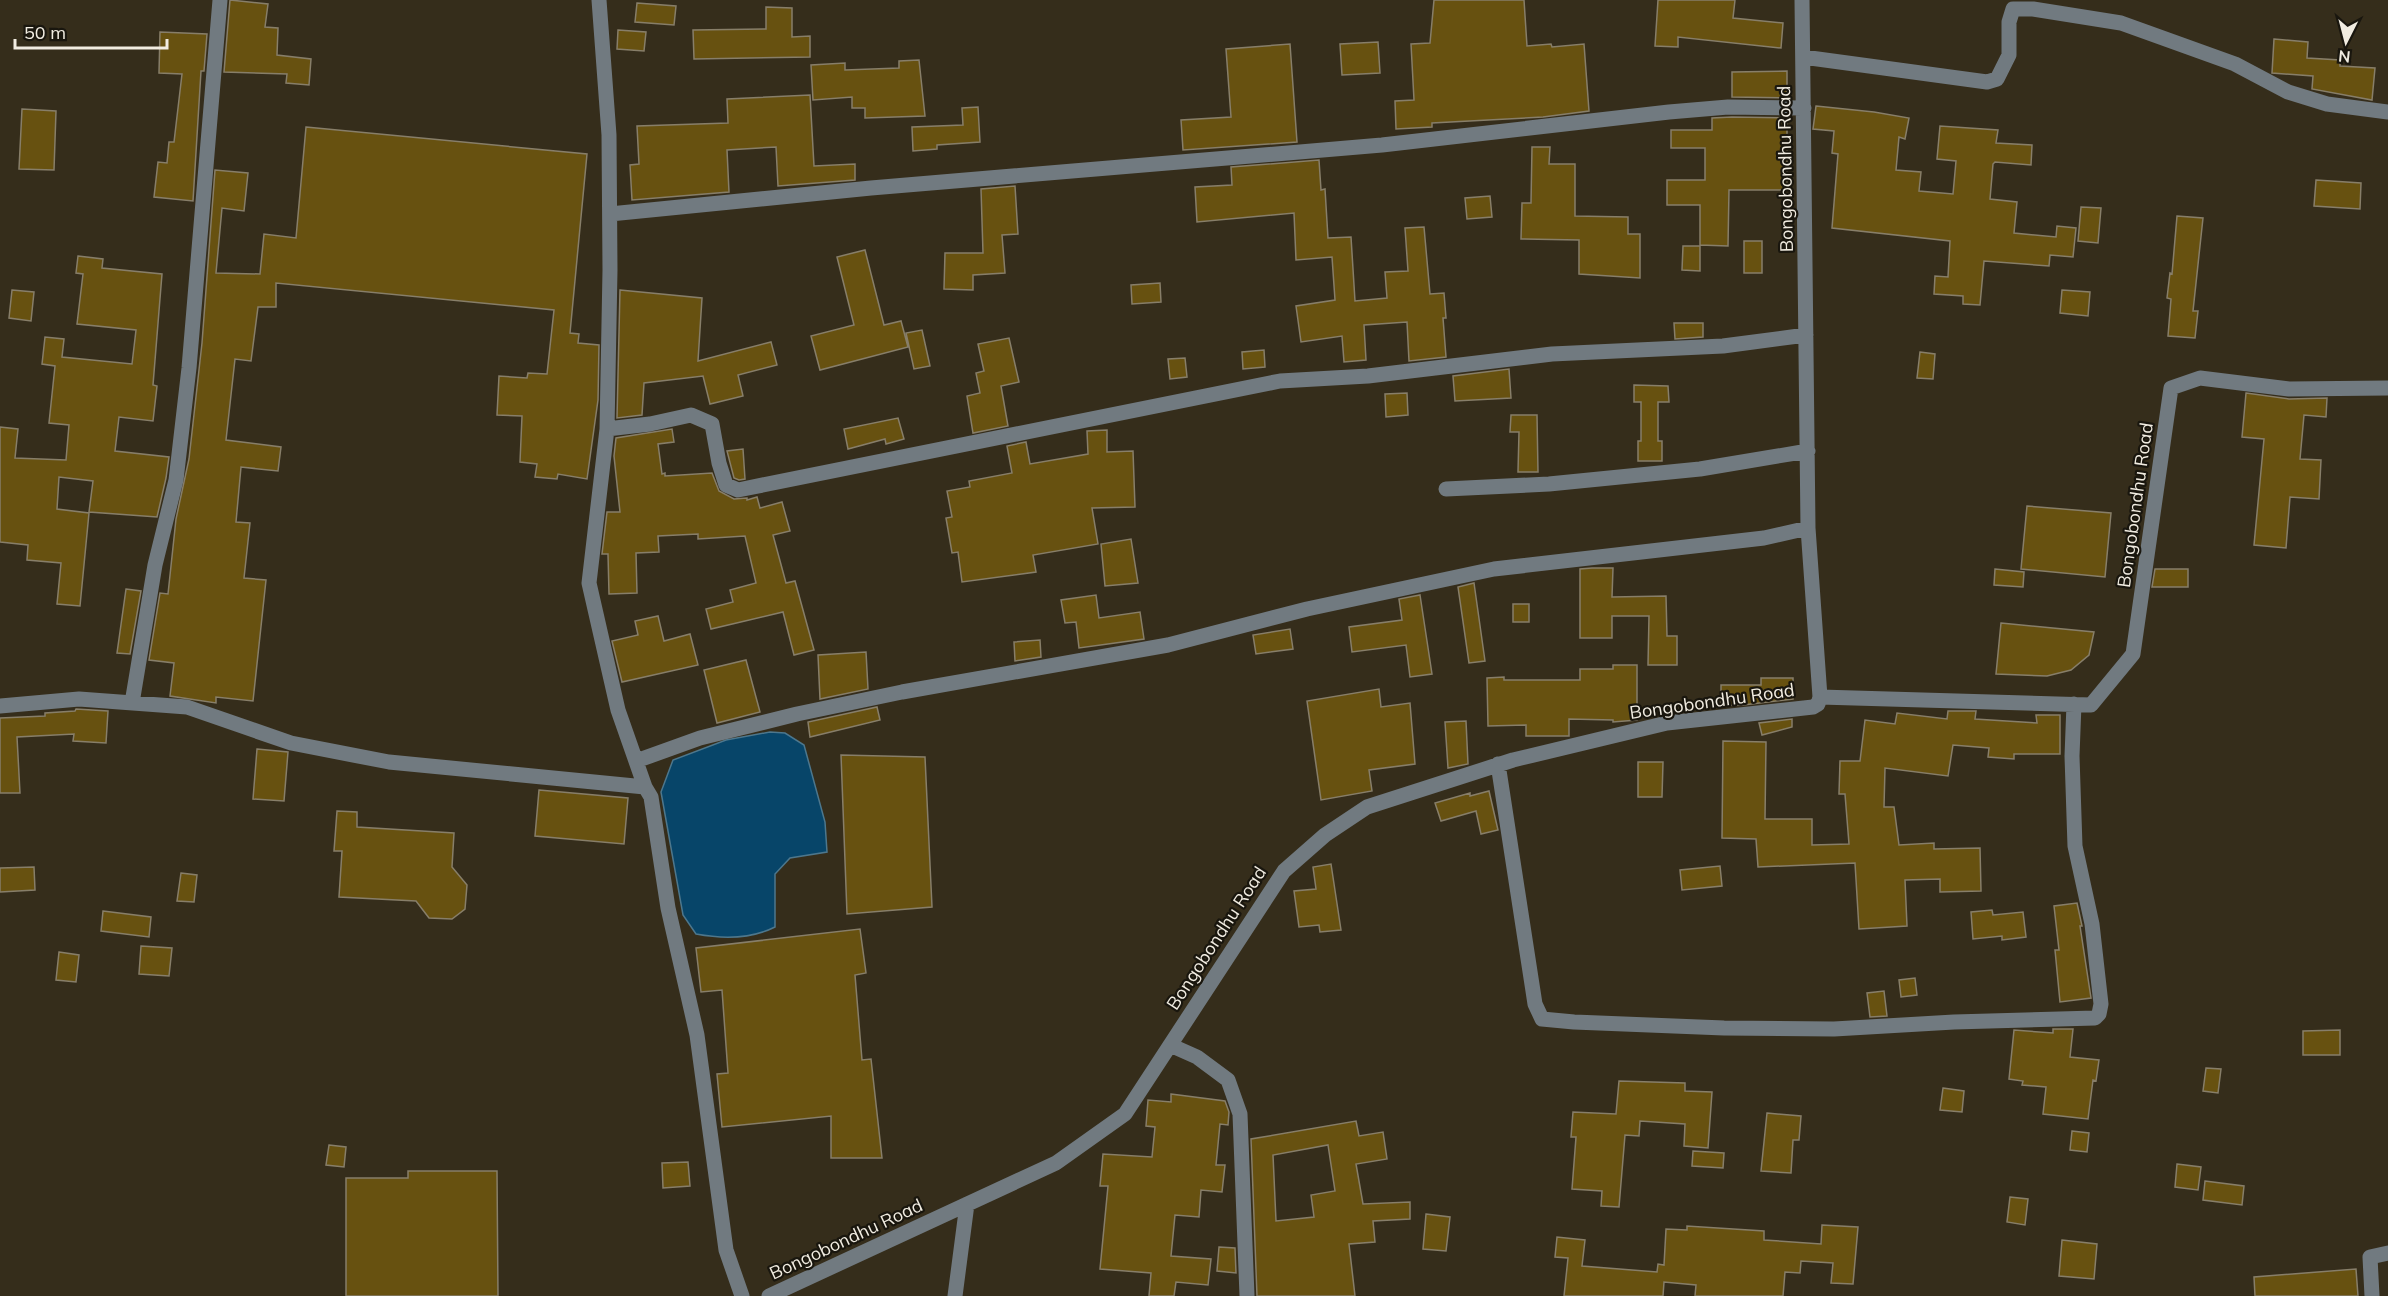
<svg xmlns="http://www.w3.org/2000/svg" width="2388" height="1296" font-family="Mulish,sans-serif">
<rect width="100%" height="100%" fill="#352d1b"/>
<path fill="#074569" stroke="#4d778d" stroke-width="1.5" d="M 770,732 L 785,733 L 804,745 L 825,822 L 827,852 L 790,858 L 775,874 L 775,927 C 751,939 723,939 696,934 L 683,915 L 661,792 L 673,760 L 726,740 Z"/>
<path fill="#675110" stroke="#877e69" stroke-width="1.5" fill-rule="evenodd" d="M 230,0 L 268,4 L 265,27 L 278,28 L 277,55 L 311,59 L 309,85 L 286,83 L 287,74 L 224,72 Z
M 1434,0 L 1524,0 L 1527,46 L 1551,44 L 1552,47 L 1584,44 L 1589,111 L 1543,117 L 1432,123 L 1432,127 L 1396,129 L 1395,101 L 1414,100 L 1411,44 L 1430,43 Z
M 1658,0 L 1735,0 L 1733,18 L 1783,23 L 1781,48 L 1678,37 L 1678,47 L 1655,46 Z
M 637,3 L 676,6 L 674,25 L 635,22 Z
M 766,7 L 792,8 L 792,37 L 810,36 L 810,57 L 694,59 L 693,30 L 766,29 Z
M 618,30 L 646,32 L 644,51 L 617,49 Z
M 160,32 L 207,34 L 204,71 L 201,71 L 193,201 L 154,197 L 158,162 L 167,163 L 169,142 L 174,142 L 182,74 L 159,73 Z
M 2274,39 L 2308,42 L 2307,58 L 2340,60 L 2340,66 L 2375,68 L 2372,100 L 2312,89 L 2313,76 L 2272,73 Z
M 1378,42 L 1380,73 L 1342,75 L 1340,44 Z
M 1290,44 L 1297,142 L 1183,150 L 1181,120 L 1231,117 L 1226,49 Z
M 919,60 L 925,116 L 865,118 L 865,108 L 852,108 L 852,97 L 813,100 L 811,65 L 845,63 L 845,70 L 899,68 L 899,61 Z
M 1787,71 L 1787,98 L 1732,97 L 1732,72 Z
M 810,95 L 814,166 L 855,164 L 855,180 L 778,186 L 776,147 L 727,150 L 729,192 L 632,200 L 630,165 L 639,164 L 637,126 L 728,123 L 727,99 Z
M 1816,106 L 1874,112 L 1909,118 L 1905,139 L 1899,137 L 1896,170 L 1921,172 L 1919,191 L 1953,194 L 1956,161 L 1937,159 L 1940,126 L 1998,130 L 1996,143 L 2032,145 L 2031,165 L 1995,162 L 1993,164 L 1990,199 L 2017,202 L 2014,233 L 2056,237 L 2057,226 L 2076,228 L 2073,257 L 2050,255 L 2049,266 L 1984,261 L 1980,305 L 1963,304 L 1963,296 L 1934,294 L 1935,276 L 1948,277 L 1950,241 L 1832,228 L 1838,154 L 1832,153 L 1834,131 L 1813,129 Z
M 978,107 L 980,142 L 937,145 L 937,149 L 913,151 L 912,127 L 963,125 L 962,108 Z
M 22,109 L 56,111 L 54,170 L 19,169 Z
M 1732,117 L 1787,118 L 1787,190 L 1729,190 L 1728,246 L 1700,245 L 1700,205 L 1667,205 L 1667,180 L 1705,180 L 1705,148 L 1671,148 L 1671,130 L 1712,130 L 1712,118 Z
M 306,127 L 587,154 L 570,333 L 579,334 L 578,343 L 599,345 L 598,400 L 587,479 L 558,474 L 557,479 L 535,477 L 537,464 L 520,462 L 522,416 L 497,415 L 499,376 L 527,378 L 528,373 L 547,374 L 554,310 L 276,283 L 276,307 L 258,307 L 251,361 L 235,359 L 226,440 L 281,447 L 278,471 L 241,467 L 236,522 L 250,523 L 244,578 L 266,580 L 253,701 L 216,697 L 216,703 L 170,696 L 174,663 L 149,660 L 160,593 L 168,594 L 176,519 L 189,459 L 202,343 L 215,170 L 248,173 L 244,211 L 222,208 L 216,273 L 260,274 L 264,234 L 296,238 Z
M 1532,147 L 1550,147 L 1549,164 L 1575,164 L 1575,216 L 1628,217 L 1628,234 L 1640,234 L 1640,278 L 1579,274 L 1579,240 L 1521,239 L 1522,203 L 1531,203 Z
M 1319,160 L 1321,190 L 1325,189 L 1328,238 L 1351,237 L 1355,301 L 1387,298 L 1385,272 L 1408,271 L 1405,228 L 1424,227 L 1430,294 L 1444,293 L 1446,318 L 1443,318 L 1446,357 L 1409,361 L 1407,322 L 1364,325 L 1366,360 L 1344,362 L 1342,336 L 1301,342 L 1296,306 L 1335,300 L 1332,257 L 1296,260 L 1294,213 L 1197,222 L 1195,187 L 1232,185 L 1231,167 Z
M 2316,180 L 2361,183 L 2360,209 L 2314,206 Z
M 1015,186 L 1018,234 L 1002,235 L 1005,273 L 973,275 L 973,290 L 944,289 L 945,253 L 983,253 L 981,189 Z
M 1490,196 L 1492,217 L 1467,219 L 1465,198 Z
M 2081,207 L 2101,208 L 2098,243 L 2078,241 Z
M 2177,216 L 2203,218 L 2193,311 L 2198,311 L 2195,338 L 2168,336 L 2171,299 L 2167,298 L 2170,273 L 2172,274 Z
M 1744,241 L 1762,241 L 1762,273 L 1744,273 Z
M 1683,246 L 1700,246 L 1700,271 L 1682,270 Z
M 865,250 L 884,325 L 901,321 L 908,347 L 820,370 L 811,336 L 854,325 L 837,257 Z
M 78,256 L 103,259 L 102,268 L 162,274 L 153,385 L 157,386 L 153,421 L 119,417 L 115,451 L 169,457 L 166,478 L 157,517 L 89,512 L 93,481 L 59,477 L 57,509 L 89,513 L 80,606 L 57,604 L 61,563 L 27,560 L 28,545 L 0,542 L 0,427 L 18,429 L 15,458 L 66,460 L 69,425 L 49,423 L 55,366 L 42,364 L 45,337 L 64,339 L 62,357 L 132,364 L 136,330 L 77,324 L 83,274 L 76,273 Z
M 1160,283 L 1161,302 L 1132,304 L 1131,285 Z
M 12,290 L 34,292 L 31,321 L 9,318 Z
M 620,290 L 702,298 L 698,361 L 771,342 L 777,365 L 738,375 L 743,396 L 710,404 L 703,376 L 644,383 L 642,415 L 617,418 Z
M 2062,290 L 2090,292 L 2088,316 L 2060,313 Z
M 1674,323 L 1703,323 L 1703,337 L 1675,339 Z
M 922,330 L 930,366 L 914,369 L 906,333 Z
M 1009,338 L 1019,382 L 1001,386 L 1008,426 L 973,433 L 967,396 L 980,393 L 976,373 L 984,371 L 978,344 Z
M 1264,350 L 1265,367 L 1243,369 L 1242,352 Z
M 1920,352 L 1935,354 L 1933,379 L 1917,378 Z
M 1185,358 L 1187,377 L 1170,379 L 1168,359 Z
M 1509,369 L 1511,398 L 1455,401 L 1453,376 Z
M 1634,385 L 1668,386 L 1669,402 L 1658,402 L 1658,441 L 1662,441 L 1662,461 L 1638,461 L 1638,441 L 1641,441 L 1641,402 L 1634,402 Z
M 1407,393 L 1408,415 L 1386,417 L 1385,394 Z
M 2246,393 L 2289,399 L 2327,398 L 2326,417 L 2304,415 L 2300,459 L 2321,460 L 2319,499 L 2290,497 L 2286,548 L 2254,545 L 2264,439 L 2242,437 Z
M 1511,415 L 1537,415 L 1538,472 L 1518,472 L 1519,432 L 1510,432 Z
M 898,418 L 904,439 L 886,444 L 885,439 L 848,449 L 844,429 Z
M 672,429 L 674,442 L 658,444 L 662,474 L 665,473 L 665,476 L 712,473 L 719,491 L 734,499 L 747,498 L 747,500 L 757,497 L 760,508 L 782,502 L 790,531 L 773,535 L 786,583 L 795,581 L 814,650 L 794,655 L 783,612 L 711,629 L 706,609 L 733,602 L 730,590 L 756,583 L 745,536 L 698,539 L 698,534 L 658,536 L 659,552 L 636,553 L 637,593 L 609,594 L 608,554 L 602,554 L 607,512 L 620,512 L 614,456 L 616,438 Z
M 1107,430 L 1107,452 L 1133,451 L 1135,507 L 1092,508 L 1098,544 L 1033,555 L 1036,572 L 962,582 L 958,552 L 952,553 L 946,518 L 952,517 L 947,491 L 970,487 L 969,481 L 1012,473 L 1007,446 L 1026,442 L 1030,464 L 1088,454 L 1087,431 Z
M 743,449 L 745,479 L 739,480 L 734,478 L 727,451 Z
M 2027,506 L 2111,513 L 2105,577 L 2021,569 Z
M 1131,539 L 1138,583 L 1105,586 L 1101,544 Z
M 1592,568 L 1613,568 L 1612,597 L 1666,596 L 1667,636 L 1677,636 L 1677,665 L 1648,665 L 1649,616 L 1612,616 L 1612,638 L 1580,638 L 1580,569 Z
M 1995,569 L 2024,572 L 2023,587 L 1994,585 Z
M 2155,569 L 2188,569 L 2188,587 L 2152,587 Z
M 1474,583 L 1485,661 L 1469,663 L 1458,587 Z
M 126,589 L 141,591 L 130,654 L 117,653 Z
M 1096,595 L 1099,618 L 1140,612 L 1144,639 L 1079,648 L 1076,622 L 1065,623 L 1061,600 Z
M 1420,595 L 1432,674 L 1410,677 L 1406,645 L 1352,652 L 1349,627 L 1402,620 L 1399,599 Z
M 1513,604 L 1529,604 L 1529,622 L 1513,622 Z
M 658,616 L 664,641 L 690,634 L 698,665 L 622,682 L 612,641 L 638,635 L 635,621 Z
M 2001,623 L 2094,632 L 2089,655 L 2071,670 L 2047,676 L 1996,674 Z
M 1290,629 L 1293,649 L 1256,654 L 1253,635 Z
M 1040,640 L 1041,657 L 1015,661 L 1014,642 Z
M 866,652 L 868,689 L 820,699 L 818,655 Z
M 746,660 L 760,712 L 717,723 L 704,670 Z
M 1613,665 L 1637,665 L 1637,720 L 1613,722 L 1613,720 L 1569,719 L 1569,736 L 1526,736 L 1526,725 L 1488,726 L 1487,678 L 1504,677 L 1504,680 L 1580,680 L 1580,669 L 1613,669 Z
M 1761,678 L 1793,678 L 1793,699 L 1743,705 L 1721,705 L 1721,685 L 1761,685 Z
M 1379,689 L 1381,707 L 1410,703 L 1415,764 L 1369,770 L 1372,791 L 1321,800 L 1307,701 Z
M 877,707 L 880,720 L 810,737 L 808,722 Z
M 76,709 L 108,711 L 106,743 L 73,741 L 74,734 L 17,737 L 20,793 L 0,793 L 0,718 L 45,716 L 45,713 L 75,711 Z
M 1948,711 L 1976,711 L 1975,719 L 2037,723 L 2036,715 L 2060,715 L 2060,754 L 2014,754 L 2014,759 L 1988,757 L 1989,748 L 1953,745 L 1948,776 L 1885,768 L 1884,807 L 1894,807 L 1899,845 L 1934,843 L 1934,849 L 1980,848 L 1981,891 L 1940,892 L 1940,879 L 1905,880 L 1907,926 L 1859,929 L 1855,863 L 1758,867 L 1756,839 L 1722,838 L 1723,741 L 1766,742 L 1765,819 L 1812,819 L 1812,845 L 1849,844 L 1845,794 L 1839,794 L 1840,761 L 1860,761 L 1865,720 L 1895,724 L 1897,713 L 1947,719 Z
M 1792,719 L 1792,727 L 1762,735 L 1759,723 Z
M 1466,721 L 1468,764 L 1448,768 L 1445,722 Z
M 257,749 L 288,752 L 284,801 L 253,799 Z
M 841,755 L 925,757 L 932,907 L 847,914 Z
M 1638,762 L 1663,762 L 1662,797 L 1638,797 Z
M 539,790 L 628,798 L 624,844 L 535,836 Z
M 1489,791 L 1498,830 L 1481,834 L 1476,811 L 1441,821 L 1435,803 L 1470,793 L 1470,796 Z
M 337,811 L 357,812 L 357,827 L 454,833 L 452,867 L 467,885 L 465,909 L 452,919 L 429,918 L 416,901 L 339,897 L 342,851 L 334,851 Z
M 1331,864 L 1341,930 L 1320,932 L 1319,925 L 1299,927 L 1294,891 L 1316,889 L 1313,867 Z
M 1720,866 L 1722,886 L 1682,890 L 1680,870 Z
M 34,867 L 35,890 L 0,892 L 0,868 Z
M 181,873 L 197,875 L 194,902 L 177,901 Z
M 2077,903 L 2082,926 L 2080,926 L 2091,998 L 2060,1002 L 2055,950 L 2059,950 L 2054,906 Z
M 1992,910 L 1993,915 L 2023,912 L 2026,937 L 2002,940 L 2002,936 L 1973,939 L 1971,912 Z
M 103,911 L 151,917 L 149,937 L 101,931 Z
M 860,929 L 866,973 L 855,975 L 862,1060 L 871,1059 L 882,1158 L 831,1158 L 831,1116 L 722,1127 L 717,1074 L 728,1073 L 722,990 L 701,992 L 696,948 Z
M 141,946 L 172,948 L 169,976 L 139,974 Z
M 59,952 L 79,955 L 76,982 L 56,980 Z
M 1915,978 L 1917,995 L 1901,997 L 1899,980 Z
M 1884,991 L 1887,1016 L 1870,1017 L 1867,993 Z
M 2053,1029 L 2073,1029 L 2070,1057 L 2099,1060 L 2096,1081 L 2093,1080 L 2088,1119 L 2043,1114 L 2046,1087 L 2022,1085 L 2023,1081 L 2009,1079 L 2014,1030 L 2053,1033 Z
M 2340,1030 L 2340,1055 L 2303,1055 L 2303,1031 Z
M 2206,1068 L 2221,1069 L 2218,1093 L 2203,1091 Z
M 1619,1081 L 1685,1083 L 1685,1091 L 1712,1092 L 1708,1148 L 1684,1146 L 1685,1124 L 1640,1121 L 1639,1136 L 1625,1135 L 1619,1207 L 1601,1206 L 1602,1191 L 1572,1189 L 1576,1137 L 1571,1137 L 1573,1112 L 1616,1114 Z
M 1943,1088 L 1964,1091 L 1962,1112 L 1940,1110 Z
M 1171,1094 L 1225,1101 L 1229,1112 L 1228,1125 L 1220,1124 L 1216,1165 L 1225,1165 L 1222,1192 L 1201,1190 L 1199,1217 L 1175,1215 L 1171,1256 L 1211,1259 L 1208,1285 L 1176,1282 L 1174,1296 L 1149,1296 L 1151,1273 L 1100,1269 L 1108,1186 L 1100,1186 L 1103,1154 L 1152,1157 L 1155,1127 L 1146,1126 L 1148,1100 L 1171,1102 Z
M 1767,1113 L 1801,1116 L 1799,1140 L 1793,1140 L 1791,1173 L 1761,1171 Z
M 1356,1121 L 1359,1136 L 1383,1132 L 1387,1159 L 1356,1164 L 1363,1204 L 1410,1202 L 1410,1219 L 1373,1221 L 1375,1242 L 1349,1244 L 1355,1296 L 1257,1296 L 1251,1139 ZM 1328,1145 L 1335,1191 L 1311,1195 L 1314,1217 L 1276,1221 L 1273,1155 Z
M 2072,1131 L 2089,1133 L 2087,1152 L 2070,1150 Z
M 329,1145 L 346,1147 L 344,1167 L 326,1165 Z
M 1693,1151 L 1724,1153 L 1723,1168 L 1692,1166 Z
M 688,1162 L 690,1186 L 663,1188 L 662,1163 Z
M 2177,1164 L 2201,1167 L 2198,1190 L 2175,1187 Z
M 408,1171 L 497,1171 L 498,1296 L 346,1296 L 346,1178 L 408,1178 Z
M 2205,1181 L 2244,1186 L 2242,1205 L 2203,1200 Z
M 2010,1197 L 2028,1199 L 2025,1225 L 2007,1222 Z
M 1426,1214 L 1450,1217 L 1446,1251 L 1423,1249 Z
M 1822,1225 L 1858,1227 L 1853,1284 L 1831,1283 L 1833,1263 L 1801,1261 L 1800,1273 L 1785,1272 L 1783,1296 L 1695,1296 L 1696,1285 L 1664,1282 L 1663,1296 L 1564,1296 L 1568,1258 L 1555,1257 L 1557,1237 L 1585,1240 L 1582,1266 L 1657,1272 L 1658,1264 L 1664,1265 L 1666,1229 L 1687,1230 L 1687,1226 L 1764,1231 L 1764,1240 L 1821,1244 Z
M 2062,1240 L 2097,1244 L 2094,1279 L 2059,1276 Z
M 1219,1247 L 1235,1248 L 1236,1273 L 1217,1271 Z
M 2356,1269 L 2358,1296 L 2255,1296 L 2254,1277 Z"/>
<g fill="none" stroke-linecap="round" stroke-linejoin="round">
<path stroke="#717a80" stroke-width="15" d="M 599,0 L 609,135 L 610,270 L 607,429 L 589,583 L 618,710 L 645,787
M 1803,57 L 1987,82 L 1997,79 L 2009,55 L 2009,22 L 2013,9 L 2033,9 L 2121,23 L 2235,64 L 2288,92 L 2327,104 L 2388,112
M 610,214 L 871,188 L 1382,145 L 1669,112 L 1728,107 L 1804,108
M 607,429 L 650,424 L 691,415 L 712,424 L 719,463 L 726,485 L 738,490 L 1280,381 L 1368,376 L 1552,354 L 1723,346 L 1806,335
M 1446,489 L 1549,484 L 1700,469 L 1808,451
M 1820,697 L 2091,705 L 2133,654 L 2171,388 L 2200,378 L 2289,389 L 2388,388
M 132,703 L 155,565 L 176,480 L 189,368 L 220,0
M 0,706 L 79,699 L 187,707 L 291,743 L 389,762 L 645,787 L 651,797 L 668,908 L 697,1035 L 726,1250 L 742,1296
M 636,761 L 700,738 L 797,714 L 902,692 L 1168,645 L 1307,609 L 1494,569 L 1764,538 L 1808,528
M 1498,764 L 1535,1004 L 1542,1019 L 1574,1022 L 1724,1028 L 1834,1029 L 1954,1022 L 2095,1018 L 2099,1014 L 2101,1004 L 2092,924 L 2075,846 L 2072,756 L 2074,704
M 1170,1045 L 1197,1057 L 1228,1080 L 1240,1114 L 1247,1296
M 769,1296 L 1056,1163 L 1125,1114 L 1284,871 L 1325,835 L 1367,807 L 1513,760 L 1667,723 L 1813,707 L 1818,704 L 1820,697 L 1808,528 L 1802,0
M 955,1296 L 967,1204
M 2372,1296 L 2370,1257 L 2388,1253"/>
</g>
<g text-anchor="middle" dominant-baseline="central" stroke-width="4.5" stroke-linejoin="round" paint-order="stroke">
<g font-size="18" fill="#f1ece1" stroke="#19160e">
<text transform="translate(1785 169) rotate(-91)">Bongobondhu Road</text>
<text transform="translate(2135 505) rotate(-82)">Bongobondhu Road</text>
<text transform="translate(1712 701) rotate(-8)">Bongobondhu Road</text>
<text transform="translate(1216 938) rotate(-57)">Bongobondhu Road</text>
<text transform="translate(846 1239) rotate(-25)">Bongobondhu Road</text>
</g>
</g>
<g transform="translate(2346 42) rotate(186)" stroke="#19160e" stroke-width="4.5" paint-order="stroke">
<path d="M0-4.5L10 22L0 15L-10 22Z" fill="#f1ece1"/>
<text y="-9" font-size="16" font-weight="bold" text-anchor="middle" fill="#f1ece1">N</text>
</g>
<path d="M15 39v9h152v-9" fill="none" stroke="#f1ece1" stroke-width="3"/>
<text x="24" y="39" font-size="18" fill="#f1ece1" stroke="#19160e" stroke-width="4.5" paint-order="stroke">50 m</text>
</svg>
